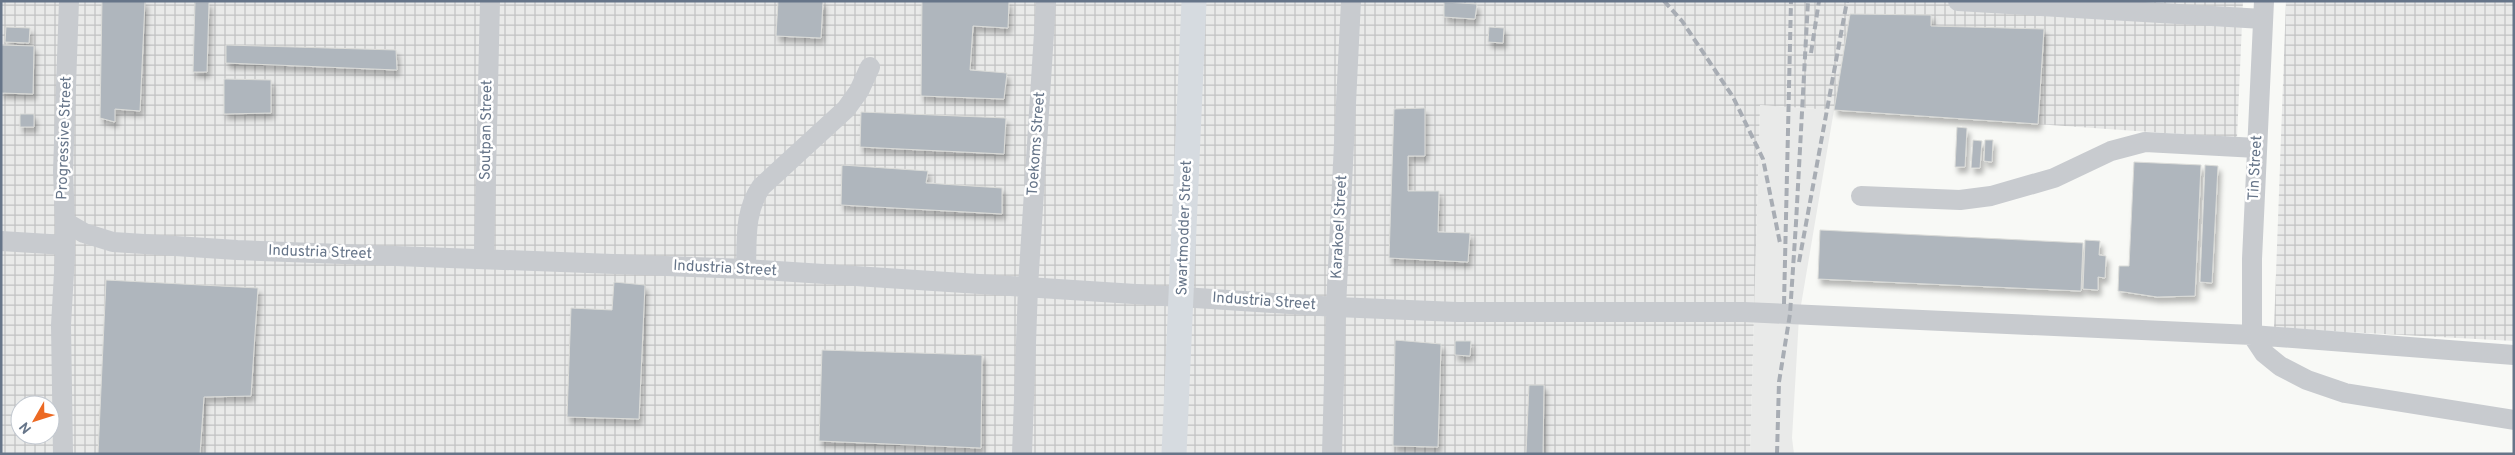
<svg xmlns="http://www.w3.org/2000/svg" width="2515" height="455" font-family="Overpass,sans-serif">
<defs>
<pattern id="industrial-grid" width="8" height="8" patternUnits="userSpaceOnUse" patternTransform="scale(1.25)"><rect width="8" height="8" fill="#e9eae9"/><path d="M0 4h8M4 0v8" fill="none" stroke="#c1c2c3"/></pattern>
<filter id="shadow"><feDropShadow dx="3" dy="5.5" stdDeviation="2.5" flood-color="#0004"/></filter>
</defs>
<rect width="100%" height="100%" fill="#f8f9f6"/>
<path fill="#e9eae9" d="M 1760,105 L 1834,110 L 1799,317 L 1792,438 L 1794,454 L 1750,454 Z"/>
<path fill="url(#industrial-grid)" fill-rule="evenodd" d="M 1,1 L 2243,1 L 2237,138 L 1760,105 L 1750,454 L 1,454 ZM 20,405 L 50,405 L 50,435 L 20,435 Z
M 2286,1 L 2514,1 L 2514,341 L 2274,328 Z"/>
<path fill="#afb6bd" stroke="#dadbd8" filter="url(#shadow)" d="M 102,1 L 145,1 L 140,111 L 115,109 L 115,122 L 100,118 Z
M 778,1 L 823,1 L 821,38 L 776,36 Z
M 922,1 L 1009,1 L 1008,28 L 973,26 L 970,70 L 1007,73 L 1004,99 L 921,96 Z
M 195,2 L 209,2 L 207,72 L 193,72 Z
M 1444,2 L 1477,4 L 1475,19 L 1444,17 Z
M 1850,14 L 1931,15 L 1931,26 L 2044,29 L 2038,124 L 1834,110 Z
M 6,27 L 30,28 L 29,43 L 5,42 Z
M 1489,27 L 1504,28 L 1503,43 L 1488,42 Z
M 1,45 L 34,46 L 33,94 L 1,93 Z
M 226,45 L 396,50 L 397,70 L 226,63 Z
M 224,79 L 271,80 L 271,113 L 224,114 Z
M 1425,108 L 1425,156 L 1408,156 L 1408,191 L 1439,191 L 1438,232 L 1470,233 L 1468,262 L 1389,258 L 1394,109 Z
M 861,112 L 1006,118 L 1004,154 L 860,147 Z
M 20,114 L 34,114 L 34,127 L 20,127 Z
M 1957,127 L 1967,128 L 1965,167 L 1955,167 Z
M 1973,140 L 1982,141 L 1980,168 L 1971,168 Z
M 1985,140 L 1993,140 L 1992,162 L 1984,161 Z
M 2134,162 L 2201,165 L 2195,296 L 2157,297 L 2118,291 L 2119,266 L 2129,266 Z
M 842,165 L 928,171 L 926,183 L 1002,188 L 1002,214 L 841,205 Z
M 2205,165 L 2218,166 L 2212,283 L 2200,282 Z
M 1820,230 L 2083,243 L 2081,291 L 1818,279 Z
M 2085,240 L 2100,241 L 2099,255 L 2106,256 L 2105,278 L 2098,277 L 2098,290 L 2083,289 Z
M 106,280 L 258,288 L 251,396 L 204,397 L 200,454 L 98,454 Z
M 614,282 L 645,285 L 639,419 L 567,417 L 571,308 L 612,310 Z
M 1395,340 L 1441,344 L 1438,447 L 1393,446 Z
M 1455,341 L 1471,341 L 1470,356 L 1455,355 Z
M 822,350 L 982,355 L 981,448 L 819,441 Z
M 1529,385 L 1544,385 L 1543,454 L 1526,454 Z"/>
<g fill="none" stroke-linecap="round" stroke-linejoin="round">
<path stroke="#c8cbcf" stroke-width="20" d="M 69,1 L 63,171 L 65,222 L 84,233 L 113,242 L 237,250 L 746,269 L 1336,307 L 1457,312 L 1744,312 L 2252,335 L 2514,355
M 1958,1 L 2263,19
M 1861,196 L 1960,200 L 1991,196 L 2054,178 L 2111,151 L 2145,142 L 2257,148
M 1,241 L 65,245
M 484,259 L 490,1
M 746,269 C 747,240 744,212 761,187 L 846,109 L 859,91 L 870,67
M 2252,335 L 2252,259 L 2264,1
M 2252,335 L 2264,353 L 2280,366 L 2307,380 L 2345,393 L 2514,420
M 63,454 L 61,325 L 65,255 L 65,222
M 1022,454 L 1028,287 L 1046,1
M 1332,454 L 1336,307 L 1351,1"/>
<path stroke="#d6dbe0" stroke-width="25" d="M 1174,454 L 1194,1"/>
<path stroke="#a8adb4" stroke-width="4" stroke-dasharray="8 4" stroke-linecap="butt" d="M 1664,1 L 1682,21 L 1733,97 L 1763,159 L 1780,243
M 1811,53 L 1819,1
M 1799,262 L 1847,1
M 1784,304 L 1791,1
M 1777,454 L 1779,382 L 1790,314 L 1796,223 L 1808,1"/>
</g>
<g text-anchor="middle" dominant-baseline="central" stroke-width="5" stroke-linejoin="round" paint-order="stroke">
<g font-size="15" fill="#667589" stroke="#fff">
<text transform="translate(487 130) rotate(-89)">Soutpan Street</text>
<text transform="translate(65 138) rotate(-88)">Progressive Street</text>
<text transform="translate(1037 144) rotate(-86)">Toekoms Street</text>
<text transform="translate(2256 168) rotate(-87)">Tin Street</text>
<text transform="translate(1340 227) rotate(-87)">Karakoel Street</text>
<text transform="translate(1185 228) rotate(-88)">Swartmodder Street</text>
<text transform="translate(320 253) rotate(2)">Industria Street</text>
<text transform="translate(725 269) rotate(3)">Industria Street</text>
<text transform="translate(1264 302) rotate(4)">Industria Street</text>
</g>
</g>
<rect width="2515" height="455" fill="none" stroke="#667589" stroke-width="5"/>
<g transform="translate(35 420) rotate(231)"><circle r="24" fill="#ffffff" stroke="#c2c8d0"/>
<path d="M0-4L9 19L0 12L-9 19Z" fill="#ec6923"/>
<text y="-8" font-size="14" font-weight="bold" text-anchor="middle" fill="#667589">N</text>
</g>
</svg>
